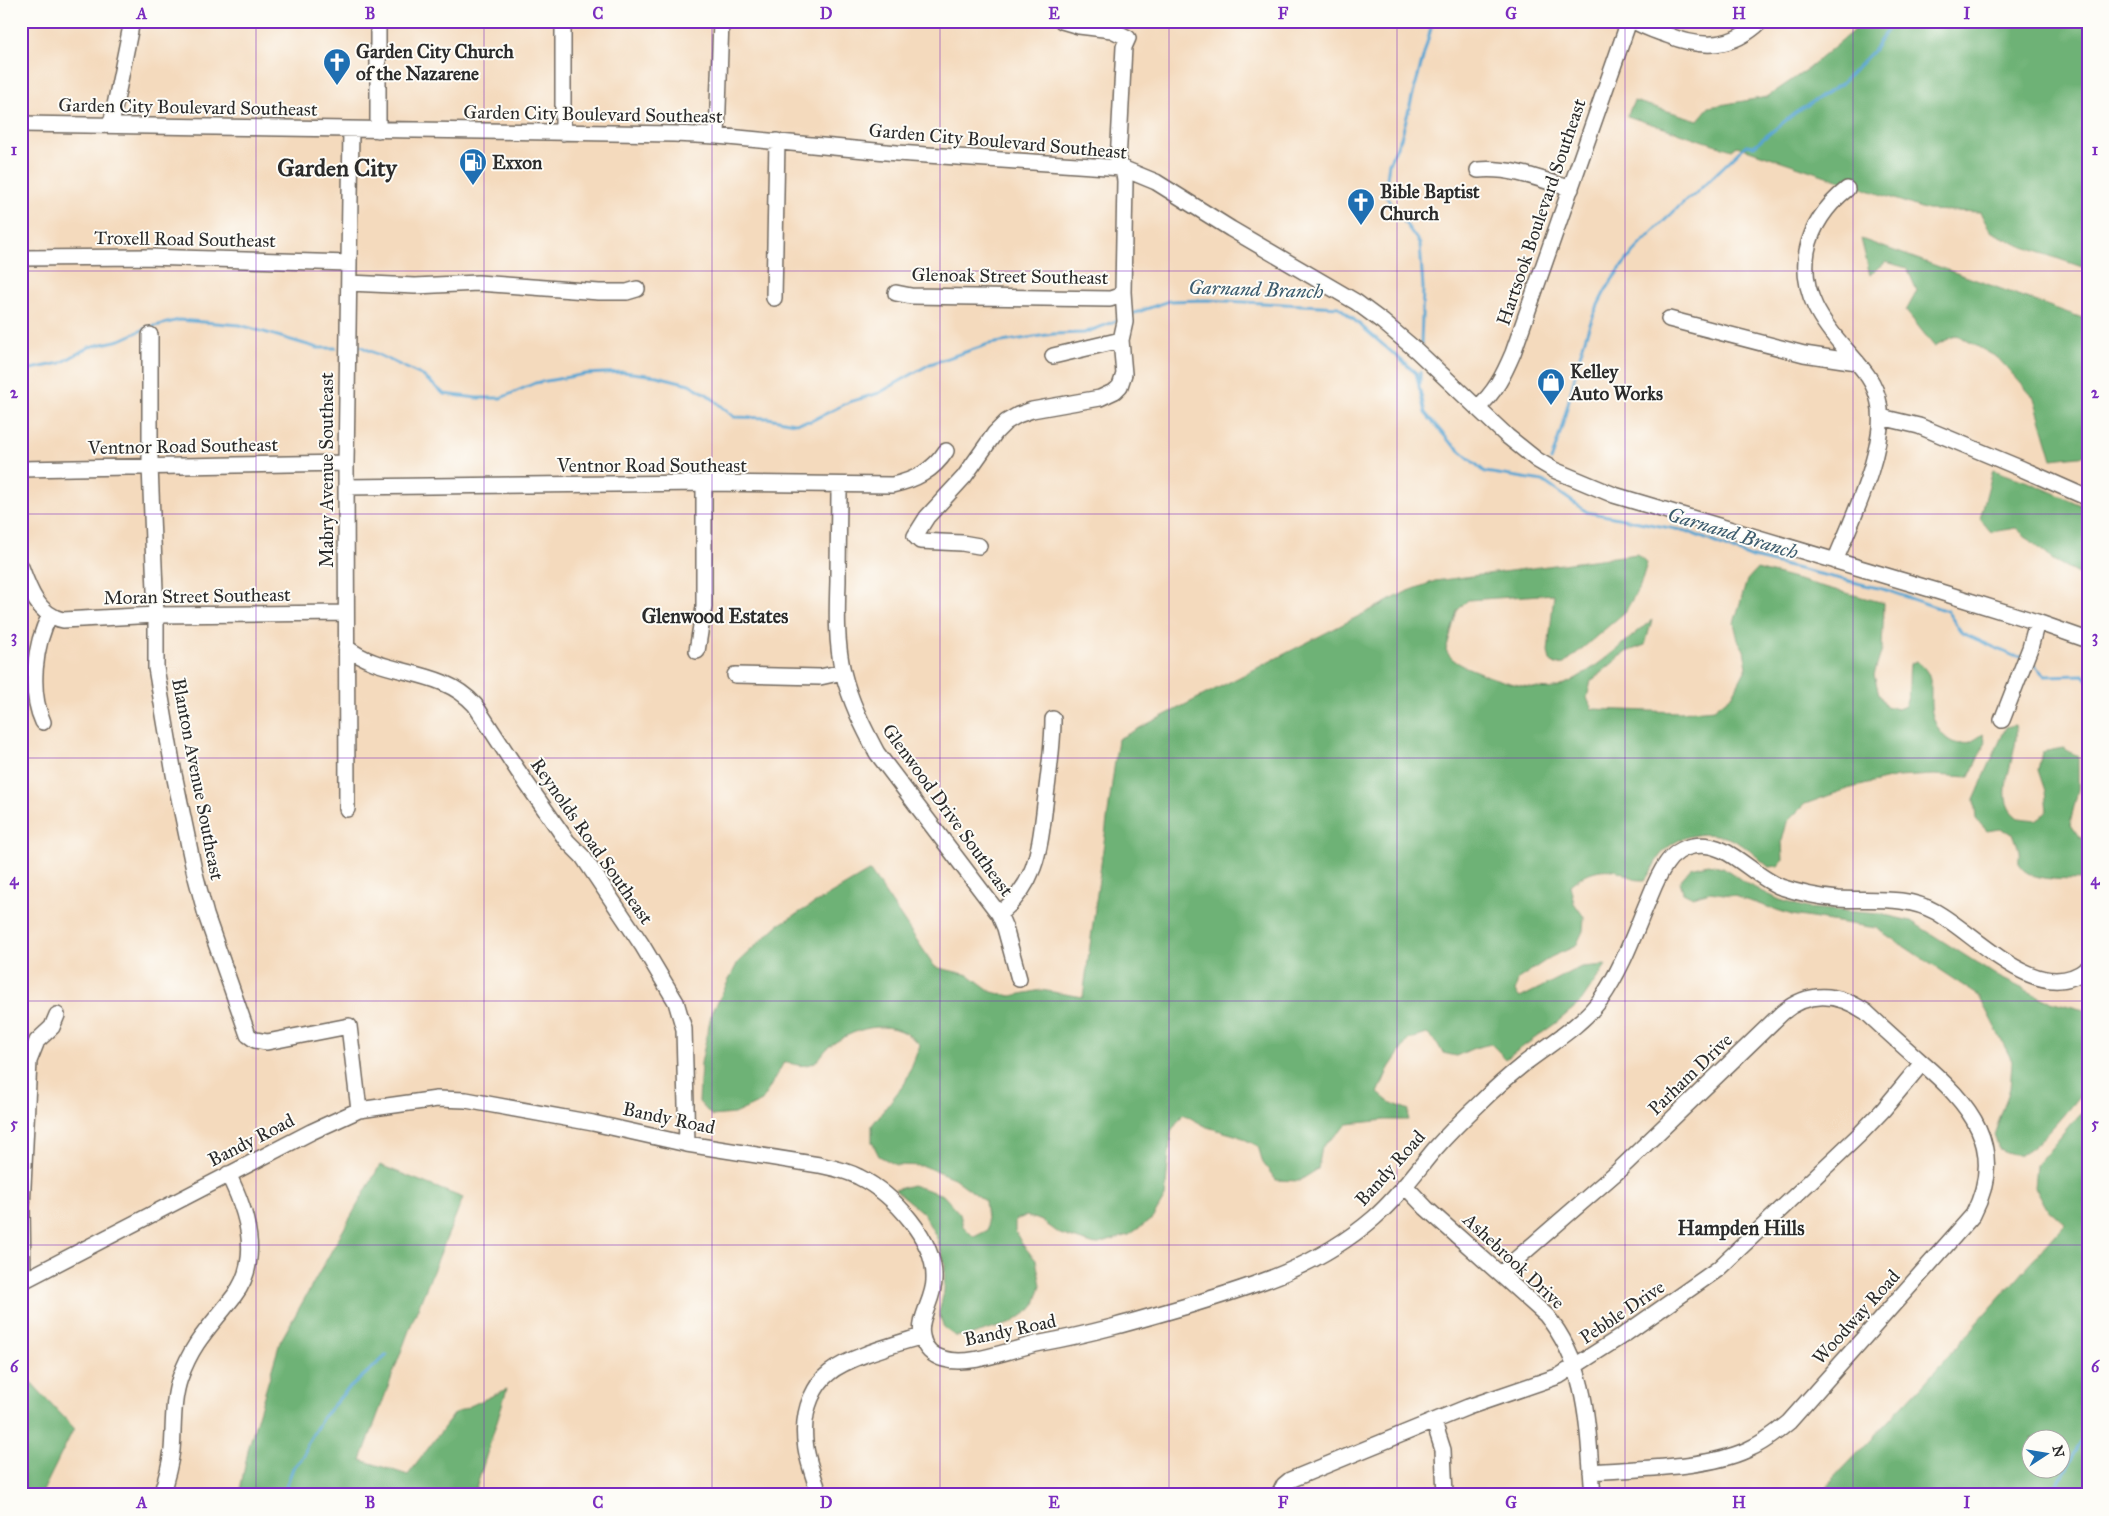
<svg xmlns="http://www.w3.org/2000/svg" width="2109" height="1516" font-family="'IM FELL Great Primer',serif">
<rect width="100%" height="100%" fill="#fdfcf7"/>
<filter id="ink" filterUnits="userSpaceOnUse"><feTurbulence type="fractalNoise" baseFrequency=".02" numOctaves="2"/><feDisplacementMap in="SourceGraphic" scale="10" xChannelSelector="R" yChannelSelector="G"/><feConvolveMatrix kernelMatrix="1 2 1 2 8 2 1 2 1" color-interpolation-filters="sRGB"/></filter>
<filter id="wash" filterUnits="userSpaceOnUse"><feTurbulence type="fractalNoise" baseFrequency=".0096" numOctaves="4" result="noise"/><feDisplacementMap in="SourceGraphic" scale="20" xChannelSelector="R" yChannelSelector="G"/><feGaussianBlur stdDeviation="1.12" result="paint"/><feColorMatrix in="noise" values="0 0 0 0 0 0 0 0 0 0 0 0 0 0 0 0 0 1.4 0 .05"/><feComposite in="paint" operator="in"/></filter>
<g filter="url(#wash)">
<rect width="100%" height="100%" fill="#f4dabd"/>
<path fill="#6eb276" stroke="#4c6e50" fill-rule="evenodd" d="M 1862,21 L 2088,21 L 2088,269 L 2021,246 L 1990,231 L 1980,212 L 1927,210 L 1737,146 L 1732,150 L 1627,116 L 1634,101 L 1698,120 L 1709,107 L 1767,97 L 1805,71 L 1860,25 Z
M 1861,239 L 2088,320 L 2088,455 L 2052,459 L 2034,398 L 1998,358 L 1957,335 L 1934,346 L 1906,311 L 1917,291 L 1907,268 L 1886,262 L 1870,275 Z
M 1993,470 L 2031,483 L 2088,508 L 2088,579 L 2053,560 L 2016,528 L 1991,532 L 1980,519 Z
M 1637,554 L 1647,563 L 1640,586 L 1625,612 L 1564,664 L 1555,665 L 1550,660 L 1548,652 L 1554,594 L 1468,600 L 1457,611 L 1446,650 C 1452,664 1470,668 1483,674 C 1499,681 1542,693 1558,687 C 1592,674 1625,641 1652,620 L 1645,645 L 1626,652 L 1591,681 L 1587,698 L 1592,709 L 1680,712 L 1714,709 L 1733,694 L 1747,667 L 1744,650 L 1738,640 L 1734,623 L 1747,580 L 1757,569 L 1884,603 L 1882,649 L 1874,675 L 1879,694 L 1886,706 L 1898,709 L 1905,706 C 1911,693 1908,679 1910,664 L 1916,661 C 1938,675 1928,694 1932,713 C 1936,730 1950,750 1970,742 C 1974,740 1979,737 1983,734 L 1986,741 L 1969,777 L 1934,775 L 1897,777 L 1847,789 L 1805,804 L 1787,822 L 1782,841 L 1783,860 L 1778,866 L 1769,867 C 1759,859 1749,849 1739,843 C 1713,828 1677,832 1659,857 C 1654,864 1651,873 1645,880 C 1629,880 1635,878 1623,873 C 1604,865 1585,872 1570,885 L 1574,903 L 1584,917 L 1583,931 L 1576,946 L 1551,957 L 1518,979 L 1515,992 L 1520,998 L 1581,967 L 1606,965 L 1581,1002 L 1556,1023 L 1506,1059 L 1491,1044 L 1474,1048 L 1456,1056 L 1443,1053 L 1437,1043 L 1427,1034 L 1408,1040 L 1389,1068 L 1378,1093 L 1389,1102 L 1409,1110 L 1408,1120 L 1385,1120 L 1348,1124 L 1322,1147 L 1318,1169 L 1299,1181 L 1276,1180 L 1263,1163 L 1258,1146 L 1238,1136 L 1207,1127 L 1183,1114 L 1171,1132 L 1165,1197 L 1152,1219 L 1129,1235 L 1095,1245 L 1060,1234 L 1042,1221 L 1026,1216 L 1015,1220 L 1015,1231 L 1022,1244 L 1036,1260 L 1041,1285 L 1034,1307 L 1012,1323 L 969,1336 L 955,1336 L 944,1328 L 939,1313 L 944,1291 L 945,1265 L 938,1240 L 923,1213 L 895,1190 L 912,1185 L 943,1195 L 960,1214 L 963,1226 L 974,1237 L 988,1230 L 985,1201 L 954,1178 L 924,1166 L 896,1165 L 879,1156 L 872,1142 L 872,1125 L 905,1083 L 920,1045 C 894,1017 859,1025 830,1046 C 821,1053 820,1063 807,1065 C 801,1067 791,1063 784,1062 L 762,1101 L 734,1114 L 712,1116 L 699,1102 L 701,1063 L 711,1015 L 738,962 L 778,925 L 870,871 L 935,967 L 969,975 L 992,992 L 1011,996 L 1041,990 L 1083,997 L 1118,739 L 1406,592 L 1435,581 Z
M 2015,725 C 2023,749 1989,798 2017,817 C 2021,819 2030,819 2036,820 L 2047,812 L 2045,791 L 2038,770 L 2042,752 L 2063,748 L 2078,756 L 2078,789 L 2070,824 L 2080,838 L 2088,839 L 2088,880 C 2071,879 2025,883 2019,863 C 2018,860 2020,855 2019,851 C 2018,845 2015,839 2013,833 L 1999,829 L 1987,831 L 1976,819 L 1974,799 L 2006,727 Z
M 1708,864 L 1723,867 L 1747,884 L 1780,900 L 1807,908 L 1880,914 L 1911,921 L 1999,977 L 2046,1000 L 2088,1011 L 2088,1084 C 2079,1097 2035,1152 2021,1154 C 2013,1155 2006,1152 1999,1149 L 1994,1135 L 2010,1089 L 2012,1061 L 1979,996 L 1876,928 L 1792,915 L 1731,895 L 1710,892 L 1693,897 L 1683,892 L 1680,881 L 1691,868 Z
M 2088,1108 L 2088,1495 L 1818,1495 L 1927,1380 L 2065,1224 L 2044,1205 L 2035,1188 L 2037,1165 L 2079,1115 ZM 2062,1438 L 2062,1468 L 2032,1468 L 2032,1438 Z
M 380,1165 L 463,1198 L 411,1325 L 361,1460 L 408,1475 L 455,1413 L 507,1389 L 474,1495 L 239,1495 L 249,1446 L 280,1342 Z
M 27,1378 L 74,1428 L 41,1495 L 21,1495 L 21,1381 Z"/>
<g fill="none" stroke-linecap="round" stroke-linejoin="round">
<path stroke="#59a5d2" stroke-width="3" d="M 1132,314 L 1169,301 L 1208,300 L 1339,307 L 1416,373 L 1425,413 L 1449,441 L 1485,472 L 1543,481 L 1587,512 L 1686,531 L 1753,558 L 1886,590 L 1947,611 L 1962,633 L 2014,656 L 2022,657
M 1421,344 L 1423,288 L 1420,244 L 1385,195 L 1389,163 L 1401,138 L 1433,21
M 356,347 L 360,346 L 423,376 L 444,394 L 477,398 L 501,398 L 535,383 L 586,374 L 623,372 L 657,376 L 689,384 L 708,395 L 734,417 L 768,418 L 794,423 L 811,421 L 849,402 L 879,393 L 930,364 L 989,344 L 1053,334 L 1084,333 L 1116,321
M 31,369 L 61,363 L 89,347 L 120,340 L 147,328 L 179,320 L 240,325 L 318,348 L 336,348
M 1420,383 L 1420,372
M 1551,460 C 1571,409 1575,353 1599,303 C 1618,262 1655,230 1687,199 L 1693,196 L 1746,145 L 1754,146 L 1795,113 L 1841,84 L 1873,51 L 1893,21
M 2030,661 L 2045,676 L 2084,675 L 2088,680
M 283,1495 L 293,1468 L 304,1456 L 307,1444 L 323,1417 L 345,1392 L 387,1355
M 2051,1495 L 2088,1429"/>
</g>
</g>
<g filter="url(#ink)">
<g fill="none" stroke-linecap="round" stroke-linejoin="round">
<g stroke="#71685e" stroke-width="18">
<path id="minor" d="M 1634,21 C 1645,28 1656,31 1667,35 C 1702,49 1732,49 1761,21
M 21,124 L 674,134 L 717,136 L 897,153 L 1122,168 L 1156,182 L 1231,229 L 1356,302 L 1383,322 L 1417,351 L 1507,436 L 1537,460 L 1554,470 L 1614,495 L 1937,591 L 2037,622 L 2088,640
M 111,125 L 132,21
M 378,130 L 378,21
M 563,133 L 563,21
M 717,136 L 721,21
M 1478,170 C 1511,167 1540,179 1571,189
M 21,258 L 147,257 L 349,263
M 349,283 L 415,286 L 478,283 L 599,292 L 627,292 L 637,289
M 896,293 L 911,296 L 1110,299 L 1119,296 L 1123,292
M 774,298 L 777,141
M 1669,319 L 1804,354 L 1857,362
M 150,335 L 150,466 L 156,615 L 156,668 L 174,774 L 194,870 L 206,915 L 248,1035 L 255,1040 L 267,1042 L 349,1026 L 359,1110
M 1053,356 L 1121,340
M 1477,408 C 1495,393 1504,374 1513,353 L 1629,21
M 1881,417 L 1919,426 L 2020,468 L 2088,498
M 21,469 L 346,463
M 839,486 C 839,517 838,549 838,581 C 837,611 836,643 843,672 C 850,701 863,727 877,753 L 999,914 L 1005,928 L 1019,979
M 346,487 L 704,483 L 892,485 C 915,480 933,471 946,451
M 979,546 L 962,543 L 920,541 L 915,536 L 927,517 L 964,477 L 995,433 L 1006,422 L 1018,415 L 1032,410 L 1100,398 L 1115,391 L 1120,386 L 1124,374 L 1121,340 L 1125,322 L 1123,292 L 1125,181 L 1124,174 L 1118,162 L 1124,47 L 1128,38 L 1112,30 L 1079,26 L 1062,21
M 1835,561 C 1852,520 1888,445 1879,403 C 1875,381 1862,368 1848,352 C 1822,323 1800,293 1807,251 C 1812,226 1827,205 1847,189
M 21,567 C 29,589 38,615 63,620 L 156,615 L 346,613
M 346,647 C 385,678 440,666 475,705 L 518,771 L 567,841 L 583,857 L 642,945 L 676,1002 L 684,1029 L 687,1144
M 697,651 L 704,607 L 704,483
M 735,675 L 820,677 L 843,672
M 2002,720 L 2030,648 L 2037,622
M 43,722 C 29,692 34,645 50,615
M 347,809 L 346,463 L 351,130
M 999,914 C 1014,902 1026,887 1033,868 C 1041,846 1043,820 1046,796 C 1049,771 1053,745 1053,719
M 1405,1186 L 1426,1208 L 1546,1315 C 1590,1369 1587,1429 1593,1495
M 1501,1275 L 1513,1262 L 1618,1171 L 1782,1013 C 1809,990 1838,993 1866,1012 C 1884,1029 1902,1045 1920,1061 C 1970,1104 2008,1147 1973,1215 L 1789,1422 C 1776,1433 1763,1443 1747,1450 C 1706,1469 1637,1468 1591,1472
M 23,1281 L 22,1207 L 29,1061 L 37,1041 L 52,1027 L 57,1015
M 21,1282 L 311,1132 L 359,1110 L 437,1099 L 466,1100 L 593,1123 L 687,1144 L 819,1165 C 833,1168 846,1170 859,1177 C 893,1194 936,1240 934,1280 C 934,1299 918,1318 922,1336 C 924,1348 933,1356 944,1359 C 971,1367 1013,1348 1041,1343 C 1091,1334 1139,1320 1187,1306 C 1257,1285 1317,1267 1374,1218 C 1397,1198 1415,1173 1434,1150 C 1449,1133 1465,1117 1481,1102 C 1495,1088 1510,1075 1525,1063 C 1551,1043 1581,1026 1601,999 C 1622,969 1634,934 1648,901 C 1653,889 1658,875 1666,864 C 1672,855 1682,848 1693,846 C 1727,839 1751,876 1781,887 C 1799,893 1819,897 1838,899 C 1871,901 1906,895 1936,912 C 1977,935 2040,1009 2088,968
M 1434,1422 L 1443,1450 L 1445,1495
M 161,1495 C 166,1480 170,1466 172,1450 C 174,1427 172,1401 180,1378 C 193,1341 211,1326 234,1296 C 262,1260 247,1211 228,1174
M 820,1495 C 808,1463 797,1431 811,1398 C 815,1389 821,1379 829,1373 C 848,1357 897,1344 922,1336
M 1279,1495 L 1284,1485 L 1290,1480 L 1468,1407 L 1559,1376 L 1625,1334 L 1718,1269 L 1858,1136 L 1883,1110 L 1922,1063"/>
</g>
<use href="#minor" stroke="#fff" stroke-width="15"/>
</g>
</g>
<path fill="none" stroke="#7b2cbf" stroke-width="1" stroke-opacity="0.55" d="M 256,21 L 256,1495M 484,21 L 484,1495M 712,21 L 712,1495M 940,21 L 940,1495M 1169,21 L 1169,1495M 1397,21 L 1397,1495M 1625,21 L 1625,1495M 1853,21 L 1853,1495M 21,271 L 2088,271M 21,514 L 2088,514M 21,758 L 2088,758M 21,1001 L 2088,1001M 21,1245 L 2088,1245"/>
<defs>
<g id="church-pin" transform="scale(1.4375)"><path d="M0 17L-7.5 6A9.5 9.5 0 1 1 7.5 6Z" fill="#1f6fb2" stroke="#fdfcf7"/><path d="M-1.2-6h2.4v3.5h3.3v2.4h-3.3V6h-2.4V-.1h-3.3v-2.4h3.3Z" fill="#fff"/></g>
<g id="fuel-pin" transform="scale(1.4375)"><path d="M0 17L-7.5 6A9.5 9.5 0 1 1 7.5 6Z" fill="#1f6fb2" stroke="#fdfcf7"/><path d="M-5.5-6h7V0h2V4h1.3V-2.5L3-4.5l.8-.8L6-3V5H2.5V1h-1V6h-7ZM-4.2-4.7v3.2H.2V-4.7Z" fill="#fff"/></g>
<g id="shop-pin" transform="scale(1.4375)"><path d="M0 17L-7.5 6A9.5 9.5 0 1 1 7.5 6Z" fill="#1f6fb2" stroke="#fdfcf7"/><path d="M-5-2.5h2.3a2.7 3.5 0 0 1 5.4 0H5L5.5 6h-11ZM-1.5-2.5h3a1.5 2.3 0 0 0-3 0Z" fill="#fff"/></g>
</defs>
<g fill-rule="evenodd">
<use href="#church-pin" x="337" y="62"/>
<use href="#fuel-pin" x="473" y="162"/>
<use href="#church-pin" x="1361" y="202"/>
<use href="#shop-pin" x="1551" y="382"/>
</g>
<g text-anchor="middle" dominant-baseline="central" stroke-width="4" stroke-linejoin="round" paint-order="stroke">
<g font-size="19" font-weight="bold" fill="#2b2b2b" stroke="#fdfcf7" text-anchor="start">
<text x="356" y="51">Garden City Church<tspan x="356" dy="22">of the Nazarene</tspan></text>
<text x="492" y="162">Exxon</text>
<text x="1380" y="191">Bible Baptist<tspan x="1380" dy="22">Church</tspan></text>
<text x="1570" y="371">Kelley<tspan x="1570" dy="22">Auto Works</tspan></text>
</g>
<g font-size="19" fill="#2b2b2b" stroke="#fdfcf7">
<text transform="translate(188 107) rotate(1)">Garden City Boulevard Southeast</text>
<text transform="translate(593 114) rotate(1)">Garden City Boulevard Southeast</text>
<text transform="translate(998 141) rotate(5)">Garden City Boulevard Southeast</text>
<text transform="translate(1541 212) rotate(-71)">Hartsook Boulevard Southeast</text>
<text transform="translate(185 239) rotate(1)">Troxell Road Southeast</text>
<text transform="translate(1010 276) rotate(1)">Glenoak Street Southeast</text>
<text transform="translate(183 446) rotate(-1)">Ventnor Road Southeast</text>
<text x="652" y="465">Ventnor Road Southeast</text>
<text transform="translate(326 470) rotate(-90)">Mabry Avenue Southeast</text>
<text transform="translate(197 596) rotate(-1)">Moran Street Southeast</text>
<text transform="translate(198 779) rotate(79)">Blanton Avenue Southeast</text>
<text transform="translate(948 810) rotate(54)">Glenwood Drive Southeast</text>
<text transform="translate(592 841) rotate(55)">Reynolds Road Southeast</text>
<text transform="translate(1690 1074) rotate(-44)">Parham Drive</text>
<text transform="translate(669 1118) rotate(12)">Bandy Road</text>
<text transform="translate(251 1140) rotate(-27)">Bandy Road</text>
<text transform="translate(1390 1168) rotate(-48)">Bandy Road</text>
<text transform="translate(1514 1261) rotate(43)">Ashebrook Drive</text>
<text transform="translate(1622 1312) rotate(-34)">Pebble Drive</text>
<text transform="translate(1856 1317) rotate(-48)">Woodway Road</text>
<text transform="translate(1010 1330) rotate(-12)">Bandy Road</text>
</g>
<g font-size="20" font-style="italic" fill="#3d5c6e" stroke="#fdfcf7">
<text transform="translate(1256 289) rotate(2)">Garnand Branch</text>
<text transform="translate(1733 533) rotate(17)">Garnand Branch</text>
</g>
<g font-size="20" font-weight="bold" fill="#2b2b2b" stroke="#fdfcf7">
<text x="715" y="616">Glenwood Estates</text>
<text x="1741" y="1228">Hampden Hills</text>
</g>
<g font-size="24" font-weight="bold" fill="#2b2b2b" stroke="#fdfcf7">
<text x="337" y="168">Garden City</text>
</g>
</g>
<rect width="2109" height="1516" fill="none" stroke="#fdfcf7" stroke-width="55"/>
<g transform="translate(2046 1454) rotate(78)"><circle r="24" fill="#fdfcf7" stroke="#a9a8a5"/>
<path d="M0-4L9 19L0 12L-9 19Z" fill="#1f6fb2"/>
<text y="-8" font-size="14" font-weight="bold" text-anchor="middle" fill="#2b2b2b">N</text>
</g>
<rect x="28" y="28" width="2054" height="1460" fill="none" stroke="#7b2cbf" stroke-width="2"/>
<g font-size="16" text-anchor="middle" font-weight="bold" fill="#7b2cbf">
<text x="142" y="19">A</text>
<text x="370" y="19">B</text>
<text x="598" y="19">C</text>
<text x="826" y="19">D</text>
<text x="1054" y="19">E</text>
<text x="1283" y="19">F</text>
<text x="1511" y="19">G</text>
<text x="1739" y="19">H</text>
<text x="1967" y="19">I</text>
<text x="14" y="155">1</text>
<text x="2095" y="155">1</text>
<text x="14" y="398">2</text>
<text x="2095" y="398">2</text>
<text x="14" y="642">3</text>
<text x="2095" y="642">3</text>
<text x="14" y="885">4</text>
<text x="2095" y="885">4</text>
<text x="14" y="1129">5</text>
<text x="2095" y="1129">5</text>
<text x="14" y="1372">6</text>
<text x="2095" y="1372">6</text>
<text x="142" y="1508">A</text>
<text x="370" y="1508">B</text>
<text x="598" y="1508">C</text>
<text x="826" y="1508">D</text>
<text x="1054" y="1508">E</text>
<text x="1283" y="1508">F</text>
<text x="1511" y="1508">G</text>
<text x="1739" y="1508">H</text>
<text x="1967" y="1508">I</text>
</g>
</svg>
